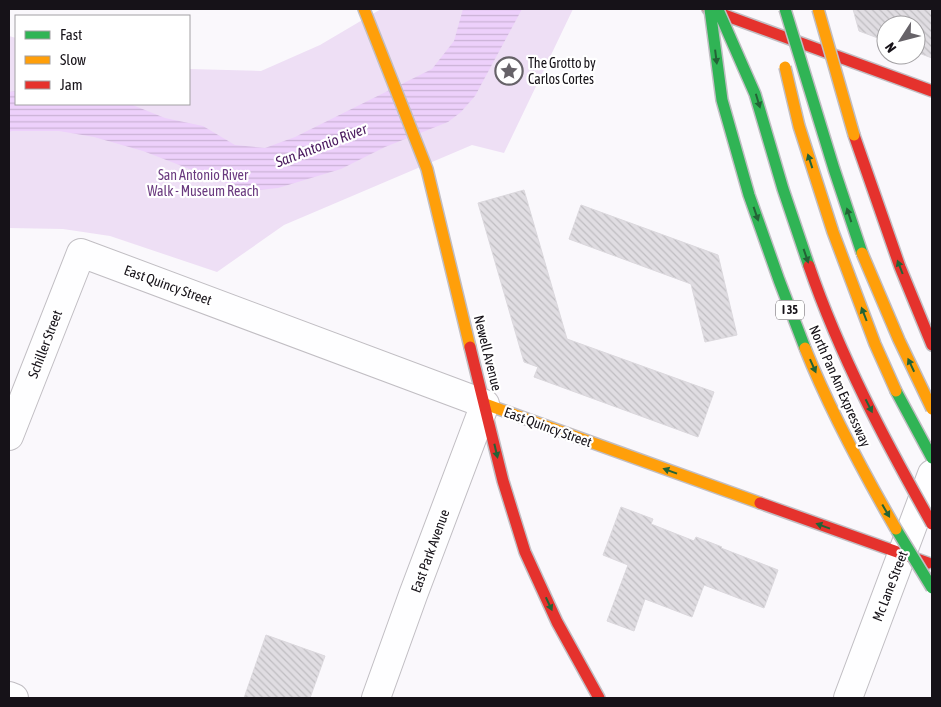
<svg xmlns="http://www.w3.org/2000/svg" width="941" height="707" font-family="'Asap Condensed',sans-serif">
<defs>
<pattern id="water-rules" width="6" height="5" patternUnits="userSpaceOnUse" patternTransform="scale(1.25)"><rect width="6" height="5" fill="#edd0fb"/><path d="M0 2.5h6" fill="none" stroke="#cab2d6"/></pattern>
<pattern id="building-back-hatch" width="6" height="6" patternUnits="userSpaceOnUse" patternTransform="scale(1.25)"><rect width="6" height="6" fill="#e0dde2"/><path d="M-1 5l2 2M0 0l6 6M5-1l2 2" fill="none" stroke="#bfbdc1"/></pattern>
</defs>
<rect width="100%" height="100%" fill="#faf8fc"/>
<path fill="#eedff5" d="M 381,9 L 573,9 L 504,153 L 472,145 L 284,225 L 217,272 L 110,236 L 63,229 L 9,228 L 9,36 L 16,38 L 16,104 L 189,104 L 189,69 L 261,71 L 320,45 Z"/>
<path fill="url(#water-rules)" d="M 463,9 L 522,9 L 475,96 L 461,112 L 448,122 L 385,147 L 341,169 L 278,188 L 259,190 L 241,188 L 226,183 L 143,151 L 94,137 L 59,131 L 12,131 L 9,132 L 9,92 L 16,91 L 16,104 L 130,104 L 165,118 L 203,126 L 235,145 L 265,148 L 295,137 L 432,69 L 454,41 Z"/>
<path fill="url(#building-back-hatch)" stroke="#dbd8dd" d="M 853,9 L 932,9 L 932,58 L 916,52 L 916,25 L 886,25 L 886,41 L 859,31 Z
M 524,190 L 567,339 L 714,392 L 698,437 L 534,377 L 538,367 L 524,362 L 478,203 Z
M 581,205 L 718,255 L 737,335 L 705,342 L 691,284 L 569,239 Z
M 621,507 L 653,519 L 651,524 L 694,541 L 696,537 L 722,547 L 721,548 L 778,570 L 764,608 L 704,585 L 692,617 L 645,599 L 634,631 L 607,621 L 628,565 L 603,555 Z
M 266,635 L 325,656 L 310,698 L 244,698 Z"/>
<g fill="none" stroke-linecap="round" stroke-linejoin="round">
<g stroke="#c1bec3" stroke-width="30">
<path id="street" d="M 9,436 L 81,253 L 485,404 L 413,595 L 376,698
M 9,696 L 14,698
M 848,698 L 932,474"/>
</g>
<g stroke="#c1bec3" stroke-width="14">
<path id="fast" d="M 896,391 L 932,458"/>
</g>
<g stroke="#c1bec3" stroke-width="14">
<path id="slow" d="M 364,9 L 427,169 L 470,347
M 485,404 L 760,503"/>
</g>
<g stroke="#c1bec3" stroke-width="14">
<path id="jam" d="M 708,9 L 932,91
M 854,135 L 900,267 L 932,345
M 470,347 L 503,481 L 525,552 L 557,622 L 599,698
M 760,503 L 928,563"/>
</g>
<use href="#street" stroke="#fefeff" stroke-width="28"/>
<use href="#fast" stroke="#30b455" stroke-width="11"/>
<use href="#slow" stroke="#ff9f0a" stroke-width="11"/>
<use href="#jam" stroke="#e5322d" stroke-width="11"/>
<g stroke="#c1bec3" stroke-width="14" stroke-linecap="butt">
<path id="fast-bridge" d="M 710,9 L 722,100 L 749,195 L 779,280 L 805,348
M 785,9 L 834,169 L 862,253
M 719,12 L 755,94 L 783,189 L 809,266
M 896,529 L 932,588"/>
</g>
<g stroke="#c1bec3" stroke-width="14" stroke-linecap="butt">
<path id="slow-bridge" d="M 818,9 L 854,135
M 785,67 L 799,126 L 833,232 L 875,344 L 896,391
M 862,253 L 899,340 L 932,409
M 805,348 C 830,411 862,470 896,529"/>
</g>
<g stroke="#c1bec3" stroke-width="14" stroke-linecap="butt">
<path id="jam-bridge" d="M 809,266 C 840,356 885,441 932,524"/>
</g>
<use href="#fast-bridge" stroke="#30b455" stroke-width="11"/>
<use href="#slow-bridge" stroke="#ff9f0a" stroke-width="11"/>
<use href="#jam-bridge" stroke="#e5322d" stroke-width="11"/>
</g>
<defs><path id="oneway-solid" d="M-6-.8H1V-3.2L6.5 0L1 3.2V.8H-6Z" transform="scale(1.25)"/></defs>
<g fill="#236336">
<use href="#oneway-solid" transform="translate(716 57) rotate(83)"/>
<use href="#oneway-solid" transform="translate(758 101) rotate(73)"/>
<use href="#oneway-solid" transform="translate(810 161) rotate(-108)"/>
<use href="#oneway-solid" transform="translate(756 214) rotate(71)"/>
<use href="#oneway-solid" transform="translate(849 215) rotate(-108)"/>
<use href="#oneway-solid" transform="translate(806 256) rotate(71)"/>
<use href="#oneway-solid" transform="translate(900 267) rotate(-111)"/>
<use href="#oneway-solid" transform="translate(864 314) rotate(-111)"/>
<use href="#oneway-solid" transform="translate(911 365) rotate(-115)"/>
<use href="#oneway-solid" transform="translate(813 366) rotate(66)"/>
<use href="#oneway-solid" transform="translate(869 406) rotate(63)"/>
<use href="#oneway-solid" transform="translate(496 451) rotate(77)"/>
<use href="#oneway-solid" transform="translate(670 471) rotate(-160)"/>
<use href="#oneway-solid" transform="translate(886 511) rotate(60)"/>
<use href="#oneway-solid" transform="translate(823 526) rotate(-160)"/>
<use href="#oneway-solid" transform="translate(549 604) rotate(65)"/>
</g>
<defs>
<g id="sight-ring" transform="scale(1.4375)"><circle r="9.5" fill="#fff" stroke="#666268" stroke-width="1.5"/><path d="M0-6L1.8-2.2L6-1.7L2.9 1.2L3.7 5.4L0 3.3L-3.7 5.4L-2.9 1.2L-6-1.7L-1.8-2.2Z" fill="#666268"/></g>
</defs>
<g fill-rule="evenodd">
<use href="#sight-ring" x="509" y="71"/>
</g>
<g text-anchor="middle" dominant-baseline="central" stroke-width="4.5" stroke-linejoin="round" paint-order="stroke">
<rect fill="#fff" stroke="#5c595d" stroke-width="1" x="776" y="300.5" width="28" height="19" rx="4"/>
<g font-size="12" font-weight="bold" fill="#161218">
<text x="790" y="310">I 35</text>
</g>
<g font-size="14" fill="#161218" stroke="#fff" text-anchor="start">
<text x="528" y="63">The Grotto by<tspan x="528" dy="16">Carlos Cortes</tspan></text>
</g>
<g font-size="14" fill="#6a3a7f" stroke="#fff">
<text x="203" y="175">San Antonio River<tspan x="203" dy="16">Walk - Museum Reach</tspan></text>
</g>
<g font-size="14" fill="#161218" stroke="#fff">
<text transform="translate(168 285) rotate(20)">East Quincy Street</text>
<text transform="translate(45 344) rotate(-69)">Schiller Street</text>
<text transform="translate(488 353) rotate(76)">Newell Avenue</text>
<text transform="translate(840 386) rotate(66)">North Pan Am Expressway</text>
<text transform="translate(548 427) rotate(20)">East Quincy Street</text>
<text transform="translate(430 551) rotate(-70)">East Park Avenue</text>
<text transform="translate(890 586) rotate(-69)">Mc Lane Street</text>
</g>
<g font-size="15" font-style="italic" fill="#4b1b5f" stroke="#fff">
<text transform="translate(321 145) rotate(-21)">San Antonio River</text>
</g>
</g>
<rect width="941" height="707" fill="none" stroke="#161218" stroke-width="20"/>
<rect x="15" y="15" width="175" height="90" fill="#ffffff" stroke="#a2a0a3"/>
<rect x="25" y="31" width="25" height="8" fill="#30b455" stroke="#a2a0a3"/>
<text x="60" y="40" font-size="15" fill="#161218">Fast</text>
<rect x="25" y="56" width="25" height="8" fill="#ff9f0a" stroke="#a2a0a3"/>
<text x="60" y="65" font-size="15" fill="#161218">Slow</text>
<rect x="25" y="81" width="25" height="8" fill="#e5322d" stroke="#a2a0a3"/>
<text x="60" y="90" font-size="15" fill="#161218">Jam</text>
<g transform="translate(901 40) rotate(234)"><circle r="24" fill="#ffffff" stroke="#a2a0a3"/>
<path d="M0-4L9 19L0 12L-9 19Z" fill="#666268"/>
<text y="-8" font-size="14" font-weight="bold" text-anchor="middle" fill="#161218">N</text>
</g>
</svg>
